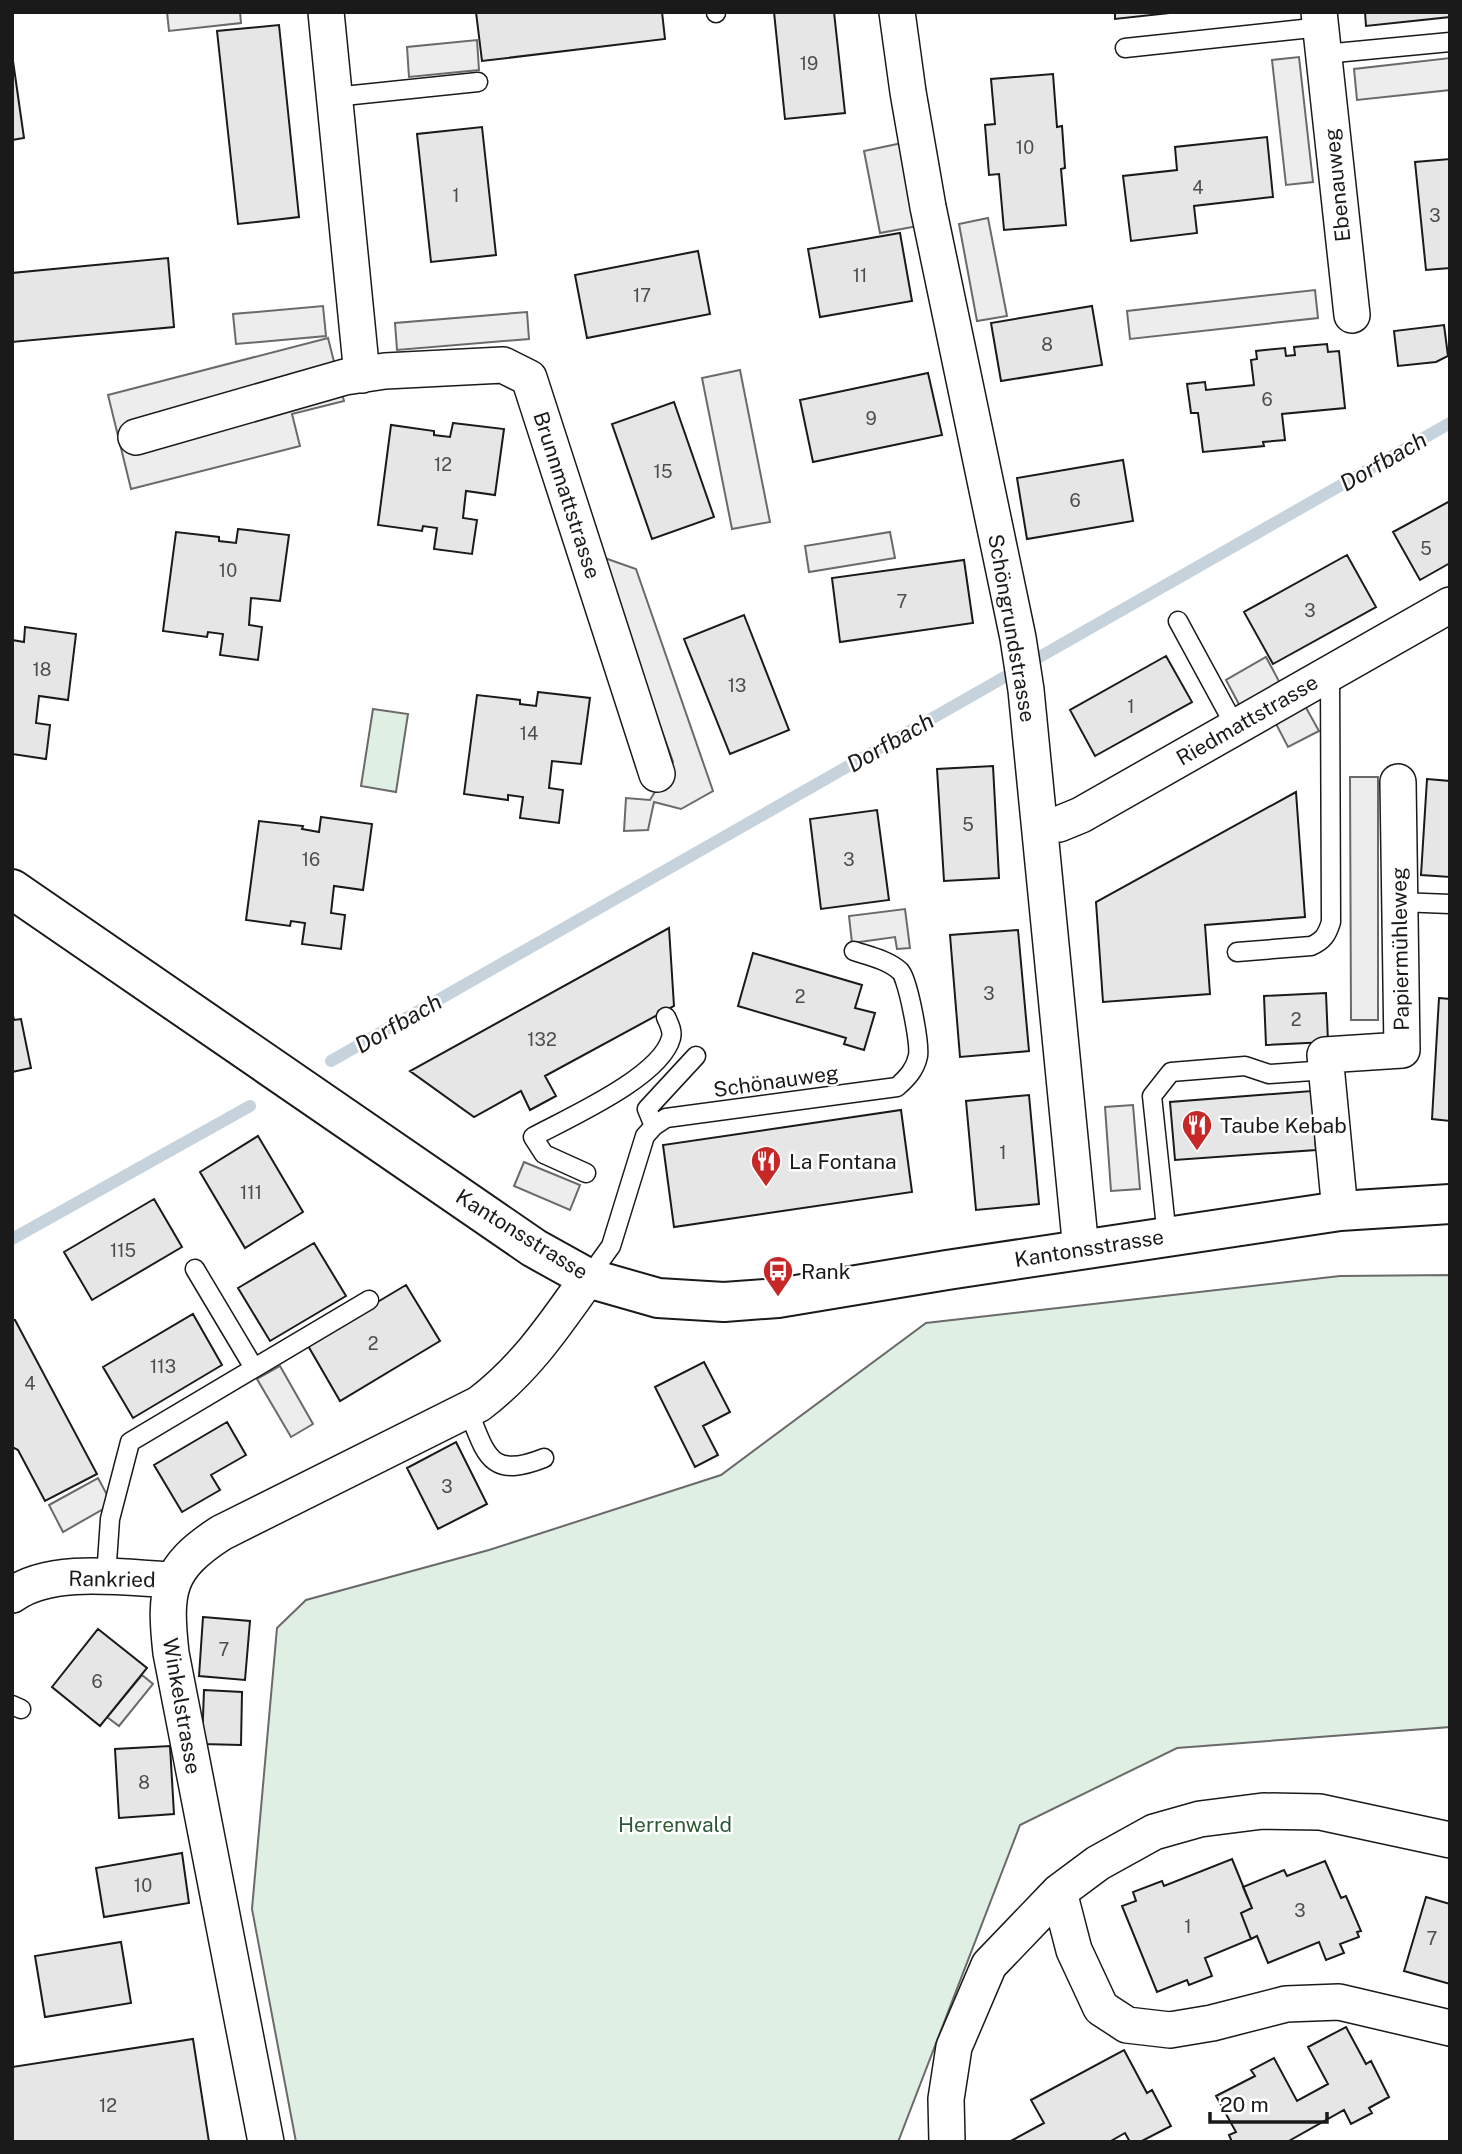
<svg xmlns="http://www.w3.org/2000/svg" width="1462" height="2154" font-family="'Public Sans',sans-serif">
<rect width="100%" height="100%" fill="#fff"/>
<path fill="#e0efe3" stroke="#6a6a6a" stroke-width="2" d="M 373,709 L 408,714 L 396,792 L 361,786 Z
M 1450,1275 L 1450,1727 L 1177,1748 L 1020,1825 L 898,2142 L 296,2142 L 252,1909 L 277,1628 L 306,1600 L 489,1550 L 721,1475 L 926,1323 L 1340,1276 Z"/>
<path fill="#ededed" stroke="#6a6a6a" stroke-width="2" d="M 167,12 L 240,12 L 241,23 L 169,31 Z
M 477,40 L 479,70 L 409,77 L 407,47 Z
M 1299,57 L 1313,182 L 1286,185 L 1272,60 Z
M 1450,58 L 1450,90 L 1357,100 L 1354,69 Z
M 902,143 L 918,226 L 880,233 L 864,151 Z
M 988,218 L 1007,316 L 977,321 L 959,224 Z
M 1315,290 L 1318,318 L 1130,339 L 1127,311 Z
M 323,306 L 326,336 L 236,344 L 233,314 Z
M 527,312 L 529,339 L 397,350 L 395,323 Z
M 328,338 L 344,401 L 292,414 L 300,446 L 131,489 L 108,395 Z
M 740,370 L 770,522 L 732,529 L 702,378 Z
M 890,532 L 895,558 L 809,572 L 805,546 Z
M 599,556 L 636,569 L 713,791 L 681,809 L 654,802 L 648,830 L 624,831 L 626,798 L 650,800 L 673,762 Z
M 1266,657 L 1281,685 L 1241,708 L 1226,680 Z
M 1304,704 L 1319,731 L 1288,747 L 1274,720 Z
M 1350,777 L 1378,777 L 1378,1020 L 1351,1020 Z
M 905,909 L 910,948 L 897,949 L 895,937 L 852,943 L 849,916 Z
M 1133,1105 L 1140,1189 L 1111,1191 L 1105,1107 Z
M 524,1162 L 580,1185 L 570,1210 L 514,1186 Z
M 280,1366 L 313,1424 L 291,1437 L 257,1379 Z
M 98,1478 L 112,1504 L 63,1532 L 49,1505 Z
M 142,1675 L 153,1684 L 119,1726 L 107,1717 Z"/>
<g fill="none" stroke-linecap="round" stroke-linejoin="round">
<path stroke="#c6d2dc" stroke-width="12" d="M 331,1061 L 1450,423
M 12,1239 L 250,1106"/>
</g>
<path fill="#e6e6e6" stroke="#1a1a1a" stroke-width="2" d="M 476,12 L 662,12 L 665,39 L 482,61 Z
M 774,12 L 834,12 L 845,113 L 785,119 Z
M 1115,12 L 1179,12 L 1115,19 Z
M 1365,12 L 1450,12 L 1450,17 L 1366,26 Z
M 279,25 L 299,217 L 238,224 L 217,31 Z
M 12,54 L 24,138 L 12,140 Z
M 1053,74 L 1057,127 L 1062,126 L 1065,168 L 1061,169 L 1066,225 L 1004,230 L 999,174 L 989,175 L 985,125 L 995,124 L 991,79 Z
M 482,127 L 496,255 L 431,262 L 417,134 Z
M 1267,137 L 1273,197 L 1194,206 L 1197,233 L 1131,241 L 1123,176 L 1177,170 L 1175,147 Z
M 1450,159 L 1450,268 L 1426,270 L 1415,162 Z
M 900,233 L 912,301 L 820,317 L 808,249 Z
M 698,251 L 710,314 L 587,338 L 575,275 Z
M 168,258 L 174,327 L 12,342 L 12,273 Z
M 1092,306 L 1102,365 L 1001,381 L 991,323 Z
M 1444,325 L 1448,356 L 1436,362 L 1398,366 L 1394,331 Z
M 1327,344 L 1328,352 L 1339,351 L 1345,408 L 1282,414 L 1285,440 L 1263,442 L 1264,446 L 1203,452 L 1198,413 L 1191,413 L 1187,384 L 1205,382 L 1206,390 L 1254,385 L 1251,360 L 1257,359 L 1256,351 L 1285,348 L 1286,356 L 1295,355 L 1294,347 Z
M 928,373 L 942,435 L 813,462 L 800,400 Z
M 674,402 L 714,517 L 652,539 L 612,424 Z
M 453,423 L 504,429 L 495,495 L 466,491 L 463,518 L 477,520 L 472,554 L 434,549 L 437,528 L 423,526 L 422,531 L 378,525 L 391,425 L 434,431 L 434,435 L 450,437 Z
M 1123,460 L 1133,521 L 1027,539 L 1017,478 Z
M 1450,501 L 1450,563 L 1420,580 L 1393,532 Z
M 238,529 L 289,535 L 280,601 L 251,598 L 249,625 L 262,627 L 258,660 L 220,655 L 223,634 L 208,632 L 207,637 L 163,631 L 176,532 L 219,537 L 219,541 L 236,543 Z
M 1347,555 L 1376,607 L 1273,664 L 1244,612 Z
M 964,560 L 973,623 L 840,642 L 832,578 Z
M 744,615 L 789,730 L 730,754 L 684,639 Z
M 25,627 L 76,634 L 68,700 L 39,696 L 36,723 L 50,725 L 46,759 L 12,754 L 12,640 L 24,642 Z
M 1166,656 L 1192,702 L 1095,756 L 1070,710 Z
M 538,692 L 590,698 L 581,764 L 552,761 L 549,788 L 563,790 L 559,823 L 520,818 L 523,797 L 508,795 L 508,800 L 464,794 L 477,695 L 520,700 L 520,704 L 536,706 Z
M 993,766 L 999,878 L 944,881 L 937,769 Z
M 1427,779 L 1450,781 L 1450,877 L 1421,875 Z
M 1296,792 L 1305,917 L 1205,925 L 1210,994 L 1103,1002 L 1096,902 Z
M 877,810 L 889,900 L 821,909 L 810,819 Z
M 321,817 L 372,824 L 363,890 L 334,886 L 331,913 L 345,915 L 341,949 L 302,944 L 305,923 L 291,921 L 290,926 L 246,920 L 259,821 L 303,826 L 302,829 L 319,832 Z
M 669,928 L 674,1006 L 545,1076 L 556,1096 L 530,1110 L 521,1091 L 474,1117 L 410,1071 Z
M 1018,930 L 1029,1051 L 960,1057 L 950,935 Z
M 753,953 L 862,985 L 855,1008 L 875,1013 L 864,1050 L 844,1044 L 846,1038 L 738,1006 Z
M 1326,993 L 1328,1042 L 1266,1045 L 1264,996 Z
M 1439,998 L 1450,999 L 1450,1121 L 1432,1119 Z
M 12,1011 L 14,1020 L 21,1019 L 31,1068 L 12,1072 Z
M 1312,1091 L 1316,1150 L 1175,1160 L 1170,1102 Z
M 1029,1095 L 1039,1204 L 976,1210 L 966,1101 Z
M 901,1110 L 912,1192 L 674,1227 L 663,1145 Z
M 258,1136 L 303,1212 L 245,1248 L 200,1172 Z
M 154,1199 L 182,1247 L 92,1300 L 64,1252 Z
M 314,1243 L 346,1296 L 270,1341 L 238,1288 Z
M 406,1285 L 440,1341 L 340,1401 L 307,1344 Z
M 193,1314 L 222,1365 L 133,1418 L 103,1367 Z
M 12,1320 L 15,1320 L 97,1474 L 45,1501 L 18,1450 L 12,1447 Z
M 704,1362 L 730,1412 L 703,1426 L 718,1455 L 695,1467 L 655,1387 Z
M 227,1422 L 246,1455 L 211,1475 L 220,1490 L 182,1512 L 154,1465 Z
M 456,1442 L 487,1504 L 438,1529 L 407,1468 Z
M 203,1617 L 250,1621 L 245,1680 L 199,1676 Z
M 98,1629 L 147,1668 L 100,1726 L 52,1687 Z
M 204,1690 L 242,1692 L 241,1745 L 202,1744 Z
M 170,1746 L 174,1814 L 119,1818 L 115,1749 Z
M 182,1853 L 189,1903 L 104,1917 L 96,1868 Z
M 1232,1859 L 1252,1908 L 1241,1913 L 1251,1939 L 1205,1958 L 1212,1976 L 1189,1985 L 1187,1980 L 1157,1992 L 1122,1906 L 1136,1901 L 1133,1892 L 1162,1881 L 1164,1886 Z
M 1325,1861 L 1341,1898 L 1346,1896 L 1361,1931 L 1357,1932 L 1359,1937 L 1340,1944 L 1344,1953 L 1326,1960 L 1319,1942 L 1268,1963 L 1257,1936 L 1251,1939 L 1241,1913 L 1252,1908 L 1243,1887 L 1284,1870 L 1287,1876 Z
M 1426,1897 L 1450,1904 L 1450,1984 L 1404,1971 Z
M 121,1942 L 131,2003 L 45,2017 L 35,1956 Z
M 1346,2027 L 1366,2064 L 1371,2061 L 1389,2097 L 1369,2108 L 1372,2113 L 1351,2124 L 1344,2110 L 1287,2142 L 1232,2142 L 1229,2135 L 1236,2132 L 1216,2096 L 1255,2076 L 1251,2070 L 1274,2058 L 1297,2101 L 1328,2084 L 1308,2047 Z
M 193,2039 L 209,2142 L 12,2142 L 12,2067 Z
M 1124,2050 L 1147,2093 L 1152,2090 L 1171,2126 L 1140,2142 L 1130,2142 L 1125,2133 L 1109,2142 L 1009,2142 L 1044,2123 L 1031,2100 Z"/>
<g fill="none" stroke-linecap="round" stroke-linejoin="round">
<g stroke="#1a1a1a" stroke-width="21">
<path id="service" d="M 716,12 L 716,13
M 1125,48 L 1321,27
M 1324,54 L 1450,42
M 334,97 L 478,82
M 1178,621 L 1235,726
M 1399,902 L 1450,904
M 1237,952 L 1311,946 C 1323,941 1327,935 1331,922 L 1330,671
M 654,1126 L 647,1109 L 696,1056
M 586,1173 L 544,1154 L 533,1137 C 568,1118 661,1077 671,1038 C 673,1031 669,1024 666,1017
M 1167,1237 L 1152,1096 L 1171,1072 L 1245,1066 L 1269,1074 L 1327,1070
M 195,1269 L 254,1368
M 588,1278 L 611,1246 L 645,1136 L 654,1126 L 666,1118 L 897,1087 C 907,1078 915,1070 918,1056 C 920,1044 908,978 900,971 C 888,960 869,956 854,951
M 468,1410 C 486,1454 489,1480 544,1458
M 106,1577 L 110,1519 L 130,1442 L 369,1300
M 12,1705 L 21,1709"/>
</g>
<g stroke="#1a1a1a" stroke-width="38">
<path id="minor" d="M 326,12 L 362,375
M 897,12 L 908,92 L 928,207 L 1018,638 L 1026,690 L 1081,1250
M 1319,12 L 1352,315
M 136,437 L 345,377 L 385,371 L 503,365 L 529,378 L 657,774
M 1041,826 L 1059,824 L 1081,815 L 1450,605
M 1340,1211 L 1325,1055 L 1402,1050 L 1398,782
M 12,1595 C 52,1566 126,1578 173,1580
M 1059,1892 L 1074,1950 L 1101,2008 L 1127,2025 L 1170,2030 L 1212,2023 L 1286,2004 L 1339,2002 L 1450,2028
M 266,2142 L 171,1653 C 164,1590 167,1568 221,1533 L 479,1404 C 526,1368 554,1326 588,1278
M 947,2142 L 946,2099 L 954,2047 L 989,1965 L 1059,1892 L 1098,1863 L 1154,1832 L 1200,1819 L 1263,1811 L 1320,1812 L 1450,1840"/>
</g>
<g stroke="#1a1a1a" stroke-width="42">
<path id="secondary" d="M 12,889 L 534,1248 L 588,1278 L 658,1298 L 724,1302 L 778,1298 L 947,1270 L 1340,1211 L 1450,1204"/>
</g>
<use href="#service" stroke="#fff" stroke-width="18"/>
<use href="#minor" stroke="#fff" stroke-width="35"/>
<use href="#secondary" stroke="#fff" stroke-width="38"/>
</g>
<defs>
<g id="restaurant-pin" transform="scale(1.575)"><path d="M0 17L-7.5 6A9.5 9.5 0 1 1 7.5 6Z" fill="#c62828" stroke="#fff"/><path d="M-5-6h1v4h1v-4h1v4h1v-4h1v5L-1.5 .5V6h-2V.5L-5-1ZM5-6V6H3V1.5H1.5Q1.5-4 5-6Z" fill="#fff"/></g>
<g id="bus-pin" transform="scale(1.575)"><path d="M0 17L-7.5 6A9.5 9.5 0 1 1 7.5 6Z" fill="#c62828" stroke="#fff"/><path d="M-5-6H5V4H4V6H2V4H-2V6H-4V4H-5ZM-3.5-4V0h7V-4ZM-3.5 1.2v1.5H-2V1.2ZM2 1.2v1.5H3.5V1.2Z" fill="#fff"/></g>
</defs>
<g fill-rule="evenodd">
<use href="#restaurant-pin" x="1197" y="1125"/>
<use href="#restaurant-pin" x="766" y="1161"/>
<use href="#bus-pin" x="778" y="1271"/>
</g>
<g text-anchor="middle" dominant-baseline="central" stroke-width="5" stroke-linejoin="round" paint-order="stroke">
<g font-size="18" fill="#4d4d4d">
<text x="809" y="63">19</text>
<text x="1025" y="147">10</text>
<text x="1198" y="187">4</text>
<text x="456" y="195">1</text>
<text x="1435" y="215">3</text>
<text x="860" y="275">11</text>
<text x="642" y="295">17</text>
<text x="1047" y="344">8</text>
<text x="1267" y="399">6</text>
<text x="871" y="418">9</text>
<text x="443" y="464">12</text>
<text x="663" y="471">15</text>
<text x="1075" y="500">6</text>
<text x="1426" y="548">5</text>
<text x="228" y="570">10</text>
<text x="902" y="601">7</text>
<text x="1310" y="610">3</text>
<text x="42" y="669">18</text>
<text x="737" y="685">13</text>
<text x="1131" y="706">1</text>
<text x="529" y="733">14</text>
<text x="968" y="824">5</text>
<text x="311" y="859">16</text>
<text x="849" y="859">3</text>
<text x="989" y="993">3</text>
<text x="800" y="996">2</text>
<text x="1296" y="1019">2</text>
<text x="542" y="1039">132</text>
<text x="1003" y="1152">1</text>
<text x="251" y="1192">111</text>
<text x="123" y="1250">115</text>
<text x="373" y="1343">2</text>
<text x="163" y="1366">113</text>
<text x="30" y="1383">4</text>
<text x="447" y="1486">3</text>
<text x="224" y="1649">7</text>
<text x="97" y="1681">6</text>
<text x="144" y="1782">8</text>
<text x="143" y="1885">10</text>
<text x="1300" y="1910">3</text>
<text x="1188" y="1926">1</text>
<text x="1432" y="1938">7</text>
<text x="108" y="2105">12</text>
</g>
<g font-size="21" fill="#1a1a1a" stroke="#fff">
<text transform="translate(1337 185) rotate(-96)">Ebenauweg</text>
<text transform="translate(567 495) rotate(72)">Brunnmattstrasse</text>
<text transform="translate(1012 628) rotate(80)">Schöngrundstrasse</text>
<text transform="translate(1247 720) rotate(-30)">Riedmattstrasse</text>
<text transform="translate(1400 949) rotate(-91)">Papiermühleweg</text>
<text transform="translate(776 1081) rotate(-8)">Schönauweg</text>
<text transform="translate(522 1234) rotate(32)">Kantonsstrasse</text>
<text transform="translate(1089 1248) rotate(-9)">Kantonsstrasse</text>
<text transform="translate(112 1579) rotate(1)">Rankried</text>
<text transform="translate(182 1706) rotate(80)">Winkelstrasse</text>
</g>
<g font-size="21" fill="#1a1a1a" stroke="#fff" text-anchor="start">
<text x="1220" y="1125">Taube Kebab</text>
<text x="789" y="1161">La Fontana</text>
<text x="801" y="1271">Rank</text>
</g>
<g font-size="21" fill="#2b5a34" stroke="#fff">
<text x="675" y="1824">Herrenwald</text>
</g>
<g font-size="23" font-style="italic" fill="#1a1a1a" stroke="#fff">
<text transform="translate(1383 461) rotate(-30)">Dorfbach</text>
<text transform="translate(890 742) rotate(-30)">Dorfbach</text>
<text transform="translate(398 1023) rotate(-30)">Dorfbach</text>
</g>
</g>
<rect width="1462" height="2154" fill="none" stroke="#1a1a1a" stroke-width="28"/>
<path d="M1210 2112v10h117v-10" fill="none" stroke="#1a1a1a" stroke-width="3.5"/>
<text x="1220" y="2112" font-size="21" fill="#1a1a1a" stroke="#ffffff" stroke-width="5" paint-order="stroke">20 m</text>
</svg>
